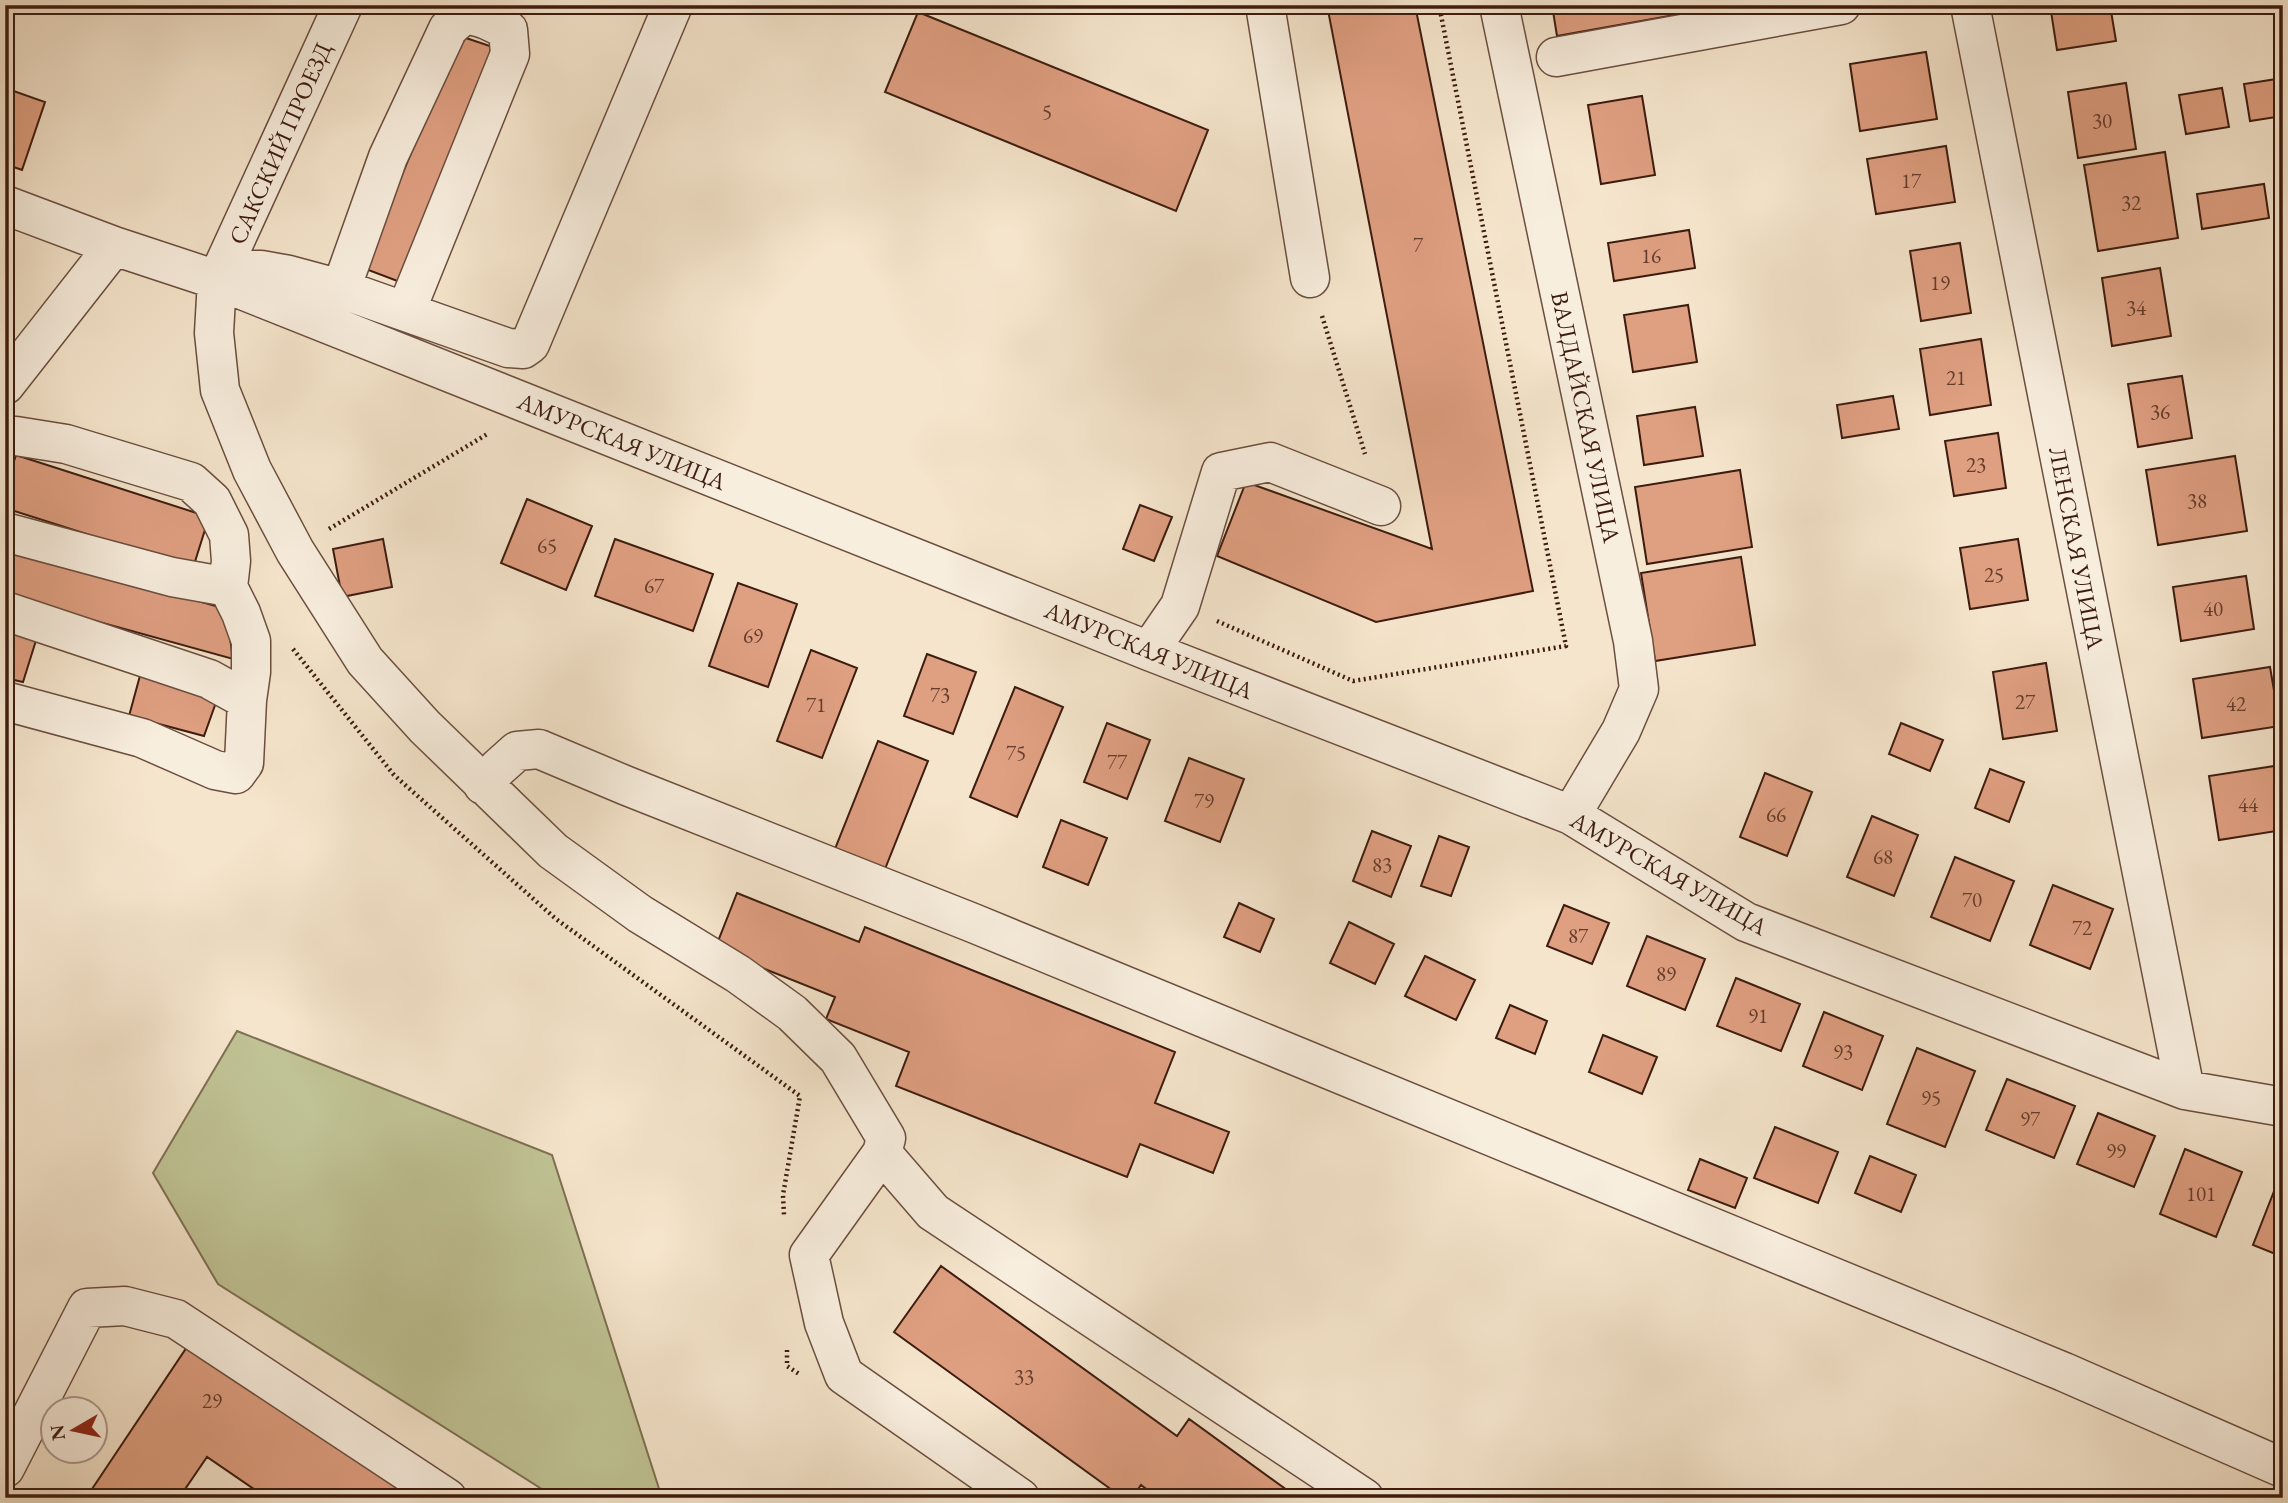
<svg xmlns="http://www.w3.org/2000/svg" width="2288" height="1503" font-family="'EB Garamond',serif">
<rect width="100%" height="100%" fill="#f5e5cc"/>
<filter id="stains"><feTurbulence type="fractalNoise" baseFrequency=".00286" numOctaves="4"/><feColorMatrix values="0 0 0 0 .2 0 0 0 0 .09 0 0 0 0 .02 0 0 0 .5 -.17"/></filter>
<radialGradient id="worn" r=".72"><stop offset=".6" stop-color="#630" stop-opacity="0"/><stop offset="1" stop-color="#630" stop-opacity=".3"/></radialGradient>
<path fill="#c0c395" stroke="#7e7052" stroke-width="2" d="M 237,1031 L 552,1155 L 662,1498 L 556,1498 L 218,1284 L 153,1173 Z"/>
<path fill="#df9f81" stroke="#3d1c10" stroke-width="2" d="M 1327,5 L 1415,5 L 1533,591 L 1376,622 L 1217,556 L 1246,482 L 1432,549 Z
M 1552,5 L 1731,5 L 1557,36 Z
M 2050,5 L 2110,5 L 2116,41 L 2057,50 Z
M 918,12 L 1208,130 L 1176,211 L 885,92 Z
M 460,36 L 499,49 L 400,282 L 363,268 Z
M 1926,52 L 1937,119 L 1860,131 L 1850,64 Z
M 2283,78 L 2283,116 L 2250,121 L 2244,84 Z
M 2126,83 L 2136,149 L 2078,158 L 2068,92 Z
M 5,88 L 45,102 L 22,170 L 5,164 Z
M 2222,88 L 2229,127 L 2186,134 L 2179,95 Z
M 1642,96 L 1655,175 L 1601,184 L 1588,105 Z
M 1946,146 L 1955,202 L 1876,214 L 1867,159 Z
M 2165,152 L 2178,238 L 2098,251 L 2084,165 Z
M 2264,184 L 2269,218 L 2202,229 L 2197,194 Z
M 1689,230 L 1695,268 L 1614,281 L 1608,243 Z
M 1960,243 L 1971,313 L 1921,321 L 1910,251 Z
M 2160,268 L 2171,336 L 2112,346 L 2102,278 Z
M 1688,305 L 1697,362 L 1633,372 L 1624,315 Z
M 1981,339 L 1991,405 L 1930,415 L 1920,349 Z
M 2182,376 L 2192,438 L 2138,447 L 2128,384 Z
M 1893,396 L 1899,429 L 1842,438 L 1837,405 Z
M 1695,407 L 1703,456 L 1644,465 L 1637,416 Z
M 1998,433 L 2006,488 L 1954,496 L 1945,441 Z
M 16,455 L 209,517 L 193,568 L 5,508 L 5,489 Z
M 2235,456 L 2247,531 L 2158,545 L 2146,470 Z
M 1740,470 L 1752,547 L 1647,564 L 1635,487 Z
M 527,499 L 592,526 L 566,590 L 501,563 Z
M 1140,505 L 1172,517 L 1154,561 L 1123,549 Z
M 383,539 L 392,587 L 342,597 L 333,549 Z
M 615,539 L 713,574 L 693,631 L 595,596 Z
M 2018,539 L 2028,600 L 1970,609 L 1960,548 Z
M 5,545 L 226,609 L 233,659 L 5,596 Z
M 1741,557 L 1755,645 L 1655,661 L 1641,573 Z
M 2246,576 L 2254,629 L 2181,641 L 2173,587 Z
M 738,583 L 797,604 L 768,687 L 709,666 Z
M 5,624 L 38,634 L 23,682 L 5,678 Z
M 811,650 L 857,668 L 822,758 L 777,741 Z
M 927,654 L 976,672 L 953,734 L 904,716 Z
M 2046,663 L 2057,731 L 2003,739 L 1993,672 Z
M 2270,667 L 2280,726 L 2202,738 L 2193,679 Z
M 141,672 L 219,694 L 204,736 L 129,716 Z
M 1015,687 L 1063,707 L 1017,817 L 970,797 Z
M 1107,723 L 1150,740 L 1127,799 L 1084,782 Z
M 1901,723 L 1943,740 L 1930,771 L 1889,754 Z
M 878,741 L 928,761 L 885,869 L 835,849 Z
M 1189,758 L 1244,779 L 1220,842 L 1165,821 Z
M 2281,765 L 2283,778 L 2283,830 L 2219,840 L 2209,776 Z
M 1990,769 L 2024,782 L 2009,822 L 1975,808 Z
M 1765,773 L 1812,792 L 1787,856 L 1740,837 Z
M 1872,816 L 1918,835 L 1894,896 L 1847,877 Z
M 1061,820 L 1107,838 L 1088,885 L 1043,867 Z
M 1372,831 L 1411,846 L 1391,897 L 1353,881 Z
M 1439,836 L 1469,847 L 1451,896 L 1421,886 Z
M 1955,857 L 2014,881 L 1990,941 L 1931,917 Z
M 2053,885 L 2113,909 L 2090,969 L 2030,945 Z
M 737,893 L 859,942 L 865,927 L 1175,1052 L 1155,1103 L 1229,1132 L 1213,1173 L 1140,1144 L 1127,1177 L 896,1086 L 909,1052 L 826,1019 L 835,997 L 715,949 Z
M 1239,903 L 1274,919 L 1260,952 L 1224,937 Z
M 1564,905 L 1609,923 L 1592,964 L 1547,946 Z
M 1349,922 L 1394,944 L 1375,984 L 1330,963 Z
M 1647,936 L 1705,959 L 1685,1010 L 1627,986 Z
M 1425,956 L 1475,980 L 1456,1020 L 1405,996 Z
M 1736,978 L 1800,1004 L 1781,1051 L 1717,1026 Z
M 1510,1005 L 1547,1021 L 1535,1054 L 1496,1038 Z
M 1824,1012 L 1883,1036 L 1862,1090 L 1803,1066 Z
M 1603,1035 L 1657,1057 L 1642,1094 L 1589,1072 Z
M 1917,1048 L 1975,1071 L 1945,1147 L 1887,1124 Z
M 2007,1079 L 2075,1106 L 2054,1158 L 1986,1130 Z
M 2098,1113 L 2155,1136 L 2134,1187 L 2077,1164 Z
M 1775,1127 L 1838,1152 L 1818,1203 L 1754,1178 Z
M 2185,1149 L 2242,1172 L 2216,1237 L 2160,1214 Z
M 1870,1156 L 1916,1175 L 1901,1212 L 1855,1193 Z
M 1700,1159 L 1747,1178 L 1735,1208 L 1688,1190 Z
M 2278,1181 L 2283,1183 L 2283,1257 L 2253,1245 Z
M 941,1266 L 1177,1436 L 1189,1419 L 1298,1498 L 1158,1498 L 1141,1485 L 1132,1498 L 1123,1498 L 894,1332 Z
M 189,1344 L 417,1498 L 267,1498 L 207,1457 L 179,1498 L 86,1498 Z"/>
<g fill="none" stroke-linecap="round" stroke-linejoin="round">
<g stroke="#6b4e3f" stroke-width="41">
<path id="minor" d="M 343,5 L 217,280 L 214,333 L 220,390 L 252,470 L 295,551 L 365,661 L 425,727 L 553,851 L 640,914 L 738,974 L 792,1013 L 838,1058 L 886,1138 L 882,1153 L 809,1255 L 824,1323 L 844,1375 L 1020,1498
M 1265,5 L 1310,278
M 1499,5 L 1633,641 L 1639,689 L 1621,731 L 1571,815
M 1970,5 L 2185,1090
M 1556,57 L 1841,5
M 5,205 L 114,246 L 217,280 L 1149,651 L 1571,815 L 1746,922 L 2185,1090 L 2283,1107
M 219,279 L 243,270 L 261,270 L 289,275 L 341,289 L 508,348 L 523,349 L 530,344 L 673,5
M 341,289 L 388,157 L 448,29 C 464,13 467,13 487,20 L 494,5
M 406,311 L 510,54 L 508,30 L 487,20
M 5,385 L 114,246
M 5,436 L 16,436 L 66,444 L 191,482 L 212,501 L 229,535 L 231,561 L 228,587 L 241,613 L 251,641 L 251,672 L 247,700 L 244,763 L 236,774 L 215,770 L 142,738 L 5,701
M 5,532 L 172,577 L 228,587
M 5,611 L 209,679 L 247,700
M 1149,651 L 1180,606 L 1221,472 L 1270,462 L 1381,506
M 483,785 L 498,768 L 517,751 L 539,749 L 627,786 L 973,923 L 2064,1372 L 2283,1468
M 882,1153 L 933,1212 L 1364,1498
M 5,1468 L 87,1308 L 125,1306 L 176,1319 L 447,1498"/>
</g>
<path stroke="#3d1c10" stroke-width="4.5" stroke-dasharray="2 3.5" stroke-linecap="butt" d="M 1322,316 L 1365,454
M 329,529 L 489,433
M 1217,621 L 1353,681 L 1566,646 L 1439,5
M 293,649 L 394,775 L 556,919 L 800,1096 L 783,1195 L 784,1215
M 787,1350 L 787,1366 L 799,1374"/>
<use href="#minor" stroke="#f8eede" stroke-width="38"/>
</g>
<g text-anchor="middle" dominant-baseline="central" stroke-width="5" stroke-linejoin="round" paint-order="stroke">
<g font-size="21" fill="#663d2c">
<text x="1047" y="111">5</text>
<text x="2102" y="120">30</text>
<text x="1911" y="180">17</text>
<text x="2131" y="202">32</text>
<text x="1418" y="244">7</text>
<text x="1651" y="255">16</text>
<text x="1940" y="282">19</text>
<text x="2136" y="307">34</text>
<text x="1956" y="377">21</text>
<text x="2160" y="411">36</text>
<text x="1976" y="464">23</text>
<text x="2197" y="500">38</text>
<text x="547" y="545">65</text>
<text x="1994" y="574">25</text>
<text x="654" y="585">67</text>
<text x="2213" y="608">40</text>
<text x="753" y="635">69</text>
<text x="940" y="694">73</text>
<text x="2025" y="701">27</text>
<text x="2236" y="703">42</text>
<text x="816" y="704">71</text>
<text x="1016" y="752">75</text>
<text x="1117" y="761">77</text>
<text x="1204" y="800">79</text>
<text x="2248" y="804">44</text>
<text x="1776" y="814">66</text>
<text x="1883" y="856">68</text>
<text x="1382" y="864">83</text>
<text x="1972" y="899">70</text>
<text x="2082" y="927">72</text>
<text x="1578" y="935">87</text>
<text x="1666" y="973">89</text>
<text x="1758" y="1015">91</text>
<text x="1843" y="1051">93</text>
<text x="1931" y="1097">95</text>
<text x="2030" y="1118">97</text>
<text x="2116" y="1150">99</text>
<text x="2201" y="1193">101</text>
<text x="1024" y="1376">33</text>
<text x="212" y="1400">29</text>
</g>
<g font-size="24" fill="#3d1c10" stroke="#f8eede">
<text transform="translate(280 143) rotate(-66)">САКСКИЙ ПРОЕЗД</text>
<text transform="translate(1586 417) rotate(78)">ВАЛДАЙСКАЯ УЛИЦА</text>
<text transform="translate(622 441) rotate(22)">АМУРСКАЯ УЛИЦА</text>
<text transform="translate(2077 548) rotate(79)">ЛЕНСКАЯ УЛИЦА</text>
<text transform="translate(1149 650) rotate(22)">АМУРСКАЯ УЛИЦА</text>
<text transform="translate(1669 873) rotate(30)">АМУРСКАЯ УЛИЦА</text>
</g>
</g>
<rect width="2288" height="1503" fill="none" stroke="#f5e5cc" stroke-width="28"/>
<rect x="7" y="7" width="2274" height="1489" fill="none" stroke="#3d1c10" stroke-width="3.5"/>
<rect x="14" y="14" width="2260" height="1475" fill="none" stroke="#3d1c10" stroke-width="2"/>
<g transform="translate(74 1430) rotate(261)"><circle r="33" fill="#f8eede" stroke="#ad9a8c" stroke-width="2"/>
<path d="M0-5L12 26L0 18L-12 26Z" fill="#8f2418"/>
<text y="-10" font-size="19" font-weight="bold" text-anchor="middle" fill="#3d1c10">N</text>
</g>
<rect width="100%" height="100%" filter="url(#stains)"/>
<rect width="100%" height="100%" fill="url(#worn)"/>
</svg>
